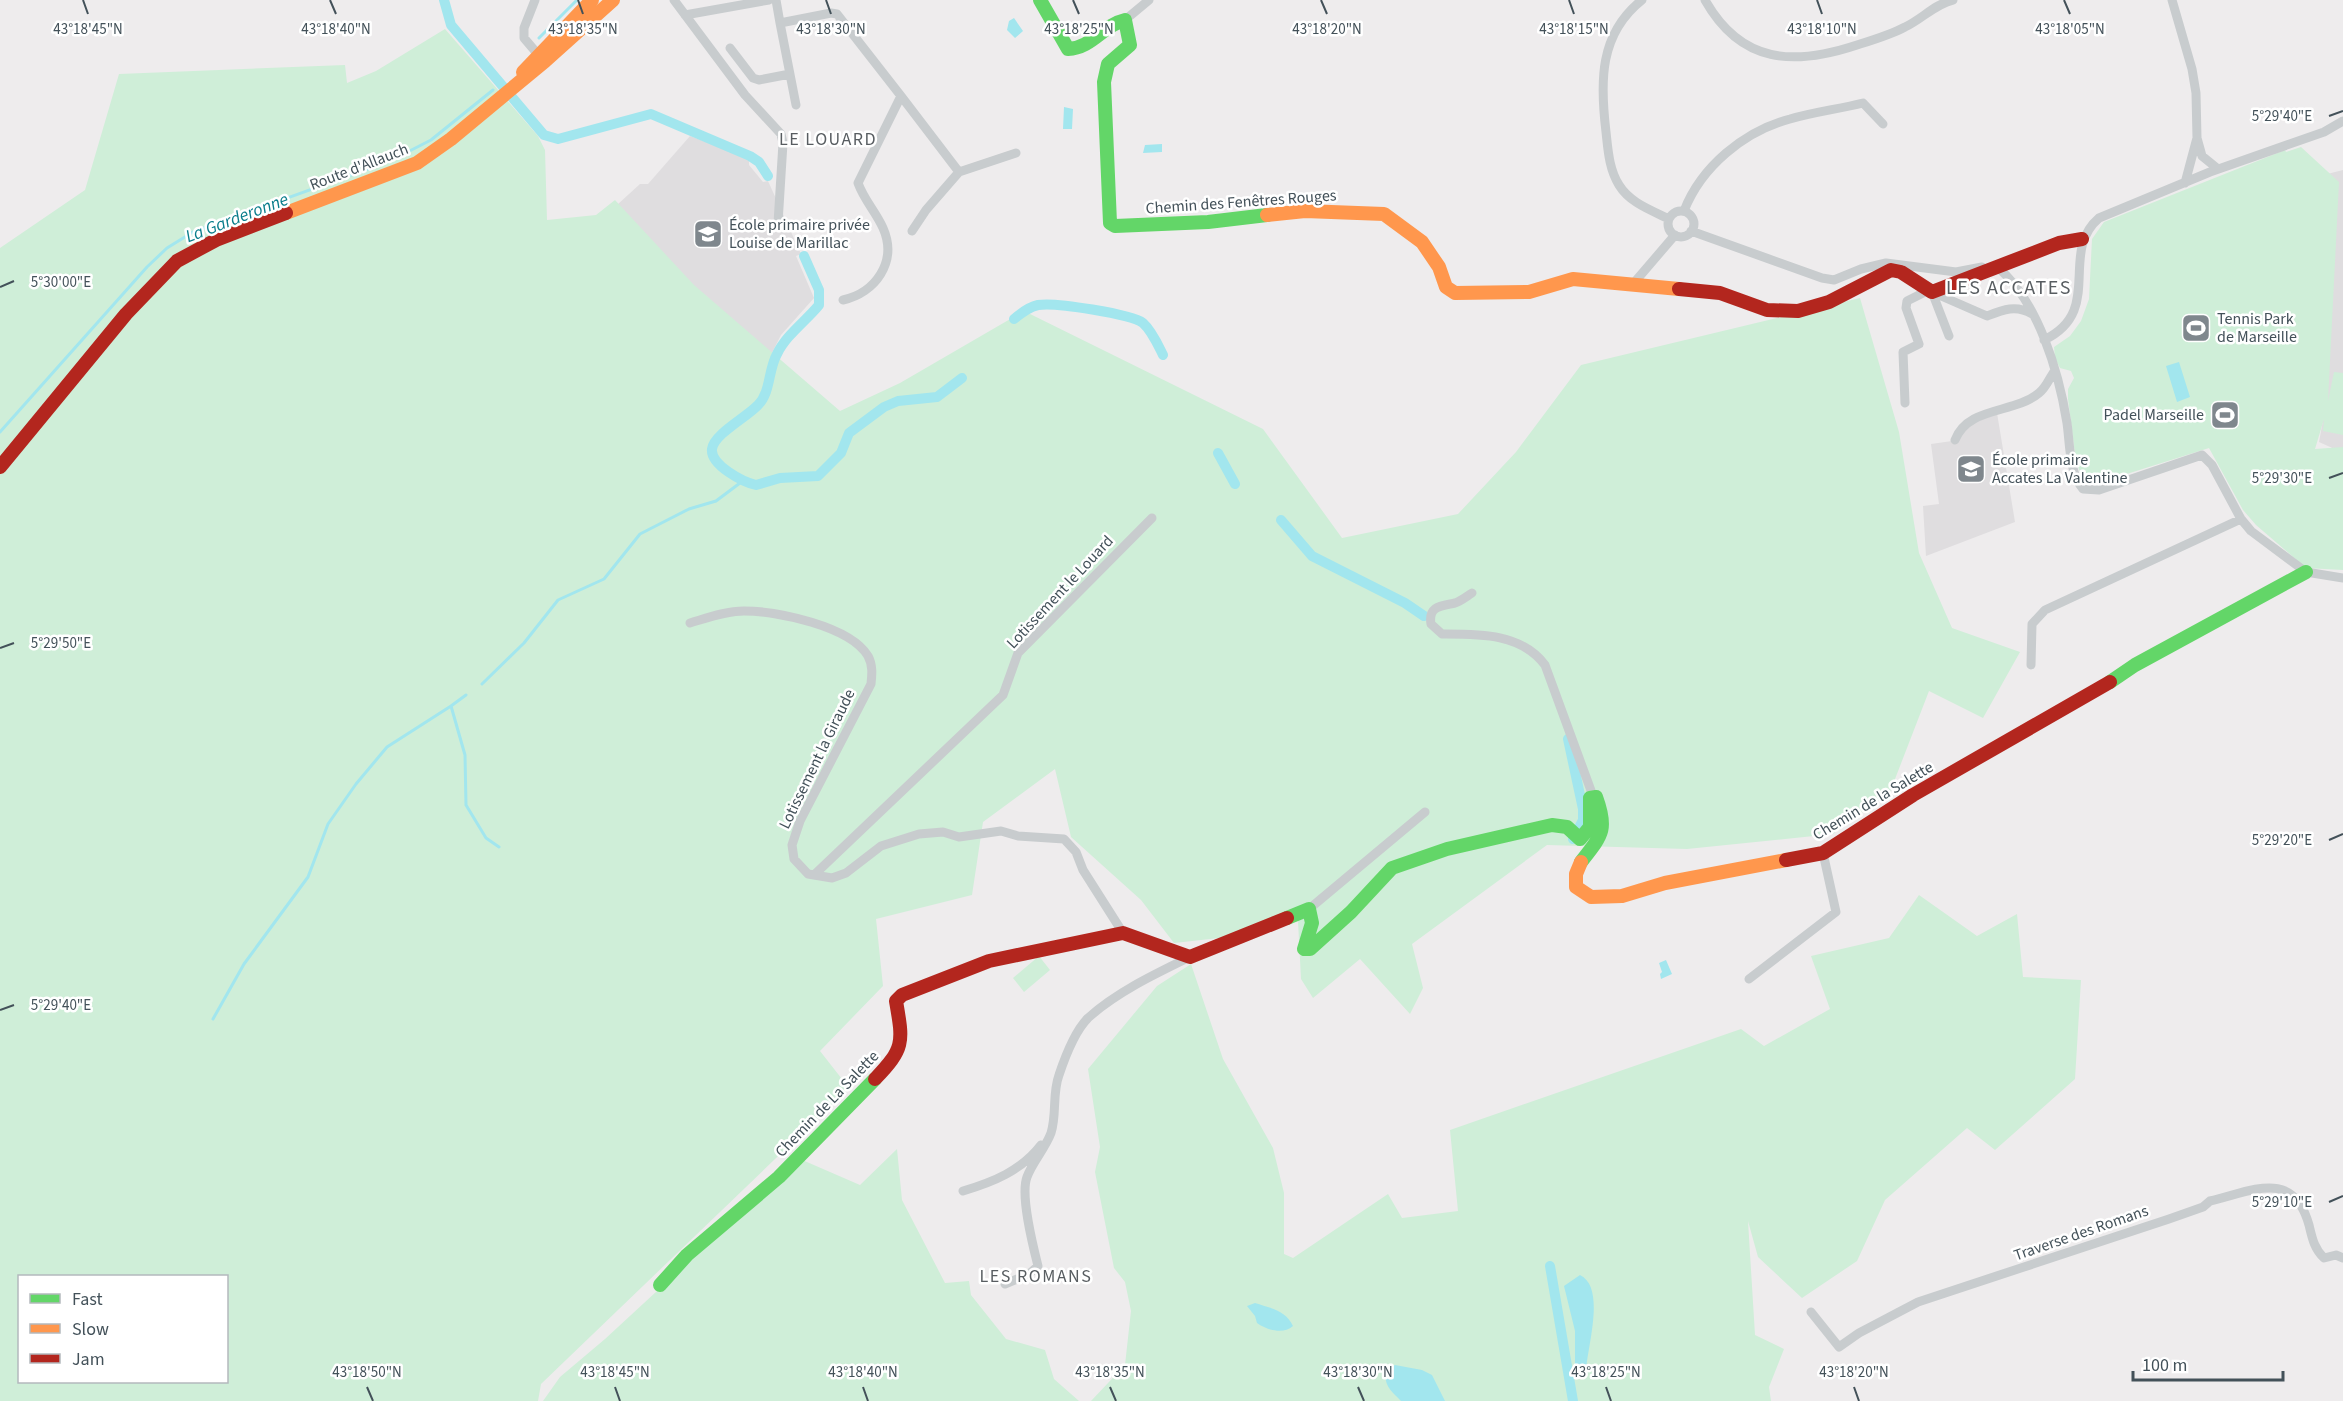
<svg xmlns="http://www.w3.org/2000/svg" width="2343" height="1401" font-family="'Source Sans 3',sans-serif">
<rect width="100%" height="100%" fill="#eeeced"/>
<path fill="#dfdddf" d="M 690,136 L 749,158 L 749,165 L 763,182 L 768,181 L 801,254 L 796,256 L 814,298 L 781,335 L 765,367 L 606,215 L 640,184 L 648,184 Z
M 2343,170 L 2343,449 L 2339,451 L 2319,442 L 2326,404 L 2296,182 Z
M 1997,413 L 2015,522 L 1926,556 L 1923,506 L 1939,504 L 1931,444 L 1959,440 L 1961,432 L 1974,420 Z"/>
<path fill="#cfeed8" fill-rule="evenodd" d="M 445,29 L 538,136 L 545,150 L 547,220 L 596,215 L 615,200 L 694,285 L 840,411 L 900,383 L 1024,311 L 1263,429 L 1342,538 L 1458,514 L 1516,452 L 1581,365 L 1860,298 L 1899,432 L 1919,553 L 1952,628 L 2020,652 L 1983,718 L 1929,691 L 1890,792 L 1833,834 L 1687,849 L 1547,845 L 1412,944 L 1423,988 L 1410,1014 L 1360,959 L 1313,998 L 1301,979 L 1298,921 L 1237,936 L 1174,943 L 1141,900 L 1071,837 L 1055,769 L 983,822 L 972,895 L 876,919 L 883,986 L 820,1051 L 849,1088 L 541,1384 L 538,1401 L 0,1401 L 0,248 L 85,190 L 119,74 L 345,65 L 347,83 L 376,71 ZM 20,1276 L 226,1276 L 226,1382 L 20,1382 Z
M 2301,147 L 2339,182 L 2328,401 L 2334,372 L 2343,373 L 2343,435 L 2323,431 L 2324,419 L 2315,449 L 2343,447 L 2343,570 L 2306,568 L 2256,525 L 2243,510 L 2209,448 L 2095,484 L 2084,481 L 2076,462 L 2068,399 L 2068,389 L 2074,378 L 2071,371 L 2060,368 L 2055,358 L 2054,347 L 2070,336 L 2081,321 L 2089,299 L 2092,239 L 2104,222 L 2285,150 L 2286,152 Z
M 1919,895 L 1977,936 L 2017,914 L 2023,977 L 2081,980 L 2075,1079 L 1995,1150 L 1967,1128 L 1885,1200 L 1857,1261 L 1802,1298 L 1758,1257 L 1748,1221 L 1755,1335 L 1784,1349 L 1769,1387 L 1771,1401 L 1091,1401 L 1125,1365 L 1131,1311 L 1125,1282 L 1114,1268 L 1095,1172 L 1100,1147 L 1088,1069 L 1157,986 L 1191,964 L 1223,1059 L 1273,1148 L 1284,1193 L 1284,1254 L 1293,1258 L 1388,1194 L 1402,1218 L 1458,1211 L 1450,1130 L 1741,1029 L 1764,1046 L 1830,1009 L 1811,956 L 1889,938 Z
M 1039,956 L 1050,970 L 1024,992 L 1013,978 Z
M 897,1149 L 902,1200 L 945,1283 L 969,1281 L 971,1295 L 1006,1339 L 1045,1350 L 1054,1379 L 1079,1401 L 543,1401 L 560,1377 L 605,1339 L 800,1159 L 860,1185 Z"/>
<path fill="#a2e6ee" d="M 1014,18 L 1023,31 L 1015,38 L 1007,30 L 1009,21 Z
M 1064,107 L 1073,109 L 1072,129 L 1063,129 Z
M 1162,144 L 1162,152 L 1143,153 L 1145,145 Z
M 2179,362 L 2190,397 L 2177,402 L 2166,366 Z
M 1666,960 L 1672,974 L 1661,979 L 1660,974 L 1662,972 L 1659,963 Z
M 1580,1275 C 1607,1288 1586,1350 1586,1373 L 1581,1376 L 1575,1366 L 1575,1331 L 1564,1286 Z
M 1255,1303 C 1270,1308 1286,1310 1293,1326 C 1283,1335 1267,1330 1257,1323 L 1255,1316 L 1247,1306 Z
M 1395,1365 L 1422,1370 L 1432,1375 L 1445,1401 L 1401,1401 C 1392,1392 1383,1385 1386,1371 Z"/>
<g fill="none" stroke-linecap="round" stroke-linejoin="round">
<path stroke="#a2e6ee" stroke-width="3" d="M 539,38 L 577,0
M 0,432 L 147,267 L 167,248 L 193,232 L 390,161 L 431,140 L 493,90
M 482,684 L 524,643 L 558,600 L 604,579 L 640,534 L 689,509 L 716,501 L 744,480
M 466,695 L 451,706 L 465,755 L 466,805 L 486,838 L 499,847
M 213,1019 L 244,964 L 308,877 L 328,824 L 356,784 L 387,747 L 451,706"/>
<path stroke="#a2e6ee" stroke-width="10" d="M 444,0 L 451,25 L 544,135 L 558,139 L 651,114 L 750,156 L 759,162 L 768,176
M 804,256 L 819,290 L 819,305 C 806,321 786,335 777,354 C 768,370 771,392 758,405 C 747,417 714,434 712,449 C 710,465 743,482 756,485 L 780,478 L 818,476 L 841,453 L 849,433 L 884,407 L 898,401 L 937,397 L 962,378
M 1014,319 C 1021,313 1029,307 1038,305 C 1055,302 1131,314 1143,323 C 1152,331 1158,345 1163,355
M 1218,453 L 1235,484
M 1281,520 L 1312,556 L 1405,603 L 1424,616
M 1568,739 L 1583,809 L 1583,820 L 1573,839
M 1550,1266 L 1573,1401"/>
<path stroke="#c8ccce" stroke-width="9" d="M 535,0 L 524,28 L 524,38 L 541,58
M 674,0 L 745,95 L 781,134 L 783,143 L 778,223
M 776,0 L 780,23 L 831,13 L 837,14 L 901,96 L 858,183 C 864,200 876,212 883,228 C 898,262 875,293 843,300
M 1642,0 C 1599,34 1600,82 1606,132 C 1608,150 1609,169 1619,185 C 1630,203 1651,210 1669,219
M 1705,0 C 1741,64 1794,66 1857,45 C 1873,40 1890,35 1905,27 C 1922,19 1935,4 1953,0
M 2172,0 L 2192,69 L 2196,93 L 2197,138 L 2202,156 L 2218,169
M 685,15 L 769,0
M 1125,20 L 1149,0
M 780,23 L 796,105
M 730,48 L 753,78 L 759,80 L 790,74
M 901,96 L 959,172 L 926,210 L 912,231
M 959,172 L 1016,153
M 2185,183 L 2197,138
M 1684,211 C 1701,167 1744,131 1790,119 C 1814,112 1839,109 1863,103 L 1883,124
M1668 224a13 13 0 1 1 26 0a13 13 0 1 1-26 0Z
M 1691,231 L 1822,278 L 1834,280 L 1861,269 L 1886,263 L 1956,272 L 1982,267
M 1997,267 C 2038,300 2059,373 2067,423 C 2070,444 2069,473 2083,489 L 2099,490 L 2202,455 L 2212,465 L 2241,519 L 2251,531 L 2306,572 L 2343,578
M 1633,284 L 1675,235
M 1932,292 L 1987,316 C 2002,310 2016,304 2032,314
M 1932,292 L 1949,336
M 2044,340 C 2105,311 2058,253 2099,218 L 2210,172 L 2324,132 L 2343,121
M 1905,403 L 1903,352 L 1919,344 L 1906,308 L 1907,301 L 1929,290
M 1955,440 C 1968,406 2014,414 2039,393 C 2046,388 2050,377 2055,370
M 1472,593 C 1467,596 1461,601 1455,603 C 1441,606 1428,606 1431,624 L 1442,634 C 1479,634 1521,633 1545,665 L 1593,796
M 690,623 C 707,618 726,611 744,611 C 777,611 850,626 868,656 C 873,665 872,675 871,684 L 800,821 L 792,845 L 794,859 L 808,874 L 832,878 L 846,873 L 881,846 L 919,834 L 943,832 L 959,837 L 1001,831 L 1018,836 L 1064,839 L 1076,852 L 1083,870 L 1123,933
M 2031,665 L 2032,624 L 2045,610 L 2241,519
M 814,875 L 1003,695 L 1018,653 L 1152,518
M 1309,909 L 1425,812
M 1749,979 L 1836,912 L 1823,853
M 963,1191 C 993,1182 1021,1171 1041,1145
M 1005,1284 L 1029,1274 L 1038,1266 C 1033,1246 1020,1195 1027,1177 C 1033,1161 1045,1149 1051,1133 C 1057,1114 1052,1094 1059,1075 C 1065,1057 1075,1031 1088,1018 C 1117,992 1155,974 1190,957
M 1811,1312 L 1839,1347 L 1859,1333 L 1918,1302 L 2169,1219 L 2203,1207 L 2210,1201 C 2253,1191 2293,1168 2309,1225 C 2312,1237 2314,1249 2324,1258 L 2336,1255 L 2343,1258"/>
<path stroke="#63d668" stroke-width="14" d="M 1040,0 L 1068,49 C 1092,48 1103,25 1125,20 L 1130,45 L 1108,64 L 1104,82 L 1110,223 L 1115,226 L 1208,222 L 1267,215
M 2110,682 L 2135,665 L 2306,572
M 1287,918 L 1309,909 L 1312,923 L 1304,949 L 1310,949 L 1351,912 L 1392,868 L 1447,849 L 1552,825 L 1567,827 L 1580,839 L 1590,827 L 1590,798 L 1596,797 C 1608,830 1602,835 1581,862
M 660,1285 L 687,1255 L 779,1177 L 875,1079"/>
<path stroke="#ff974d" stroke-width="14" d="M 523,72 L 592,0
M 286,213 L 417,163 L 451,139 L 545,61 L 613,0
M 1267,215 L 1305,211 L 1384,214 L 1422,242 L 1439,267 L 1446,287 L 1455,293 L 1529,292 L 1573,279 L 1679,289
M 1581,862 L 1576,874 L 1576,887 L 1591,897 L 1622,896 L 1665,883 L 1786,860"/>
<path stroke="#b3261e" stroke-width="14" d="M 1679,289 L 1720,293 L 1767,310 L 1798,311 L 1829,302 L 1891,270 L 1901,272 L 1932,292 L 2059,243 L 2082,239
M 0,467 L 126,314 L 177,261 L 216,240 L 286,213
M 1786,860 L 1823,853 L 1913,795 L 2110,682
M 875,1079 C 905,1048 903,1042 896,1001 L 902,995 L 989,961 L 1123,933 L 1190,957 L 1287,918"/>
</g>
<path fill="none" stroke="#435159" stroke-width="2" d="M 83,0 L 88,14M 330,0 L 336,14M 578,0 L 583,14M 826,0 L 831,14M 1073,0 L 1079,14M 1321,0 L 1327,14M 1569,0 L 1574,14M 1817,0 L 1822,14M 2064,0 L 2070,14M 2329,116 L 2343,111M 0,287 L 14,281M 2329,478 L 2343,473M 0,648 L 14,643M 2329,840 L 2343,834M 0,1010 L 14,1005M 2329,1202 L 2343,1196M 367,1387 L 373,1401M 615,1387 L 620,1401M 863,1387 L 868,1401M 1110,1387 L 1116,1401M 1358,1387 L 1364,1401M 1606,1387 L 1611,1401M 1854,1387 L 1859,1401"/>
<defs>
<g id="school-square" transform="scale(1.5)"><rect x="-9" y="-9" width="18" height="18" rx="4" fill="#7f878d" stroke="#fff"/><path d="M0-5L7-2L0 1L-7-2ZM-4 1L0 2.5L4 1V4Q0 6-4 4Z" fill="#fff"/></g>
<g id="stadium-square" transform="scale(1.5)"><rect x="-9" y="-9" width="18" height="18" rx="4" fill="#7f878d" stroke="#fff"/><path d="M0-5a6.5 5 0 1 0 0 10a6.5 5 0 1 0 0-10ZM-3.5-1.8h7v3.6h-7Z" fill="#fff"/></g>
</defs>
<g fill-rule="evenodd">
<use href="#school-square" x="708" y="234"/>
<use href="#stadium-square" x="2196" y="328"/>
<use href="#stadium-square" x="2225" y="415"/>
<use href="#school-square" x="1971" y="469"/>
</g>
<g text-anchor="middle" dominant-baseline="central" stroke-width="5" stroke-linejoin="round" paint-order="stroke">
<g font-size="16" fill="#435159" stroke="#fff">
<text transform="translate(359 167) rotate(-21)">Route d'Allauch</text>
<text transform="translate(1241 202) rotate(-4)">Chemin des Fenêtres Rouges</text>
<text transform="translate(1060 592) rotate(-47)">Lotissement le Louard</text>
<text transform="translate(817 759) rotate(-64)">Lotissement la Giraude</text>
<text transform="translate(1873 801) rotate(-31)">Chemin de la Salette</text>
<text transform="translate(827 1104) rotate(-46)">Chemin de La Salette</text>
<text transform="translate(2081 1233) rotate(-19)">Traverse des Romans</text>
</g>
<g font-size="16" fill="#435159" stroke="#fff" text-anchor="start">
<text x="729" y="225">École primaire privée<tspan x="729" dy="18">Louise de Marillac</tspan></text>
<text x="2217" y="319">Tennis Park<tspan x="2217" dy="18">de Marseille</tspan></text>
<text x="2204" y="415" text-anchor="end">Padel Marseille</text>
<text x="1992" y="460">École primaire<tspan x="1992" dy="18">Accates La Valentine</tspan></text>
</g>
<g font-size="18" letter-spacing="1.5" fill="#585d61" stroke="#fff">
<text x="828" y="139">LE LOUARD</text>
<text x="1036" y="1276">LES ROMANS</text>
</g>
<g font-size="18" font-style="italic" fill="#097d8b" stroke="#fff">
<text transform="translate(237 218) rotate(-21)">La Garderonne</text>
</g>
<g font-size="20" letter-spacing="1.5" fill="#585d61" stroke="#fff">
<text x="2009" y="288">LES ACCATES</text>
</g>
</g>
<g font-size="15" text-anchor="middle" fill="#435159" stroke="#fff" stroke-width="5" stroke-linejoin="round" paint-order="stroke">
<text x="88" y="34">43°18'45"N</text>
<text x="336" y="34">43°18'40"N</text>
<text x="583" y="34">43°18'35"N</text>
<text x="831" y="34">43°18'30"N</text>
<text x="1079" y="34">43°18'25"N</text>
<text x="1327" y="34">43°18'20"N</text>
<text x="1574" y="34">43°18'15"N</text>
<text x="1822" y="34">43°18'10"N</text>
<text x="2070" y="34">43°18'05"N</text>
<text x="2282" y="121">5°29'40"E</text>
<text x="61" y="287">5°30'00"E</text>
<text x="2282" y="483">5°29'30"E</text>
<text x="61" y="648">5°29'50"E</text>
<text x="2282" y="845">5°29'20"E</text>
<text x="61" y="1010">5°29'40"E</text>
<text x="2282" y="1207">5°29'10"E</text>
<text x="367" y="1377">43°18'50"N</text>
<text x="615" y="1377">43°18'45"N</text>
<text x="863" y="1377">43°18'40"N</text>
<text x="1110" y="1377">43°18'35"N</text>
<text x="1358" y="1377">43°18'30"N</text>
<text x="1606" y="1377">43°18'25"N</text>
<text x="1854" y="1377">43°18'20"N</text>
</g>
<rect x="18" y="1275" width="210" height="108" fill="#ffffff" stroke="#b4b9bd" stroke-width="1.5"/>
<rect x="30" y="1294" width="30" height="9" fill="#63d668" stroke="#b4b9bd" stroke-width="1.5"/>
<text x="72" y="1305" font-size="18" fill="#435159">Fast</text>
<rect x="30" y="1324" width="30" height="9" fill="#ff974d" stroke="#b4b9bd" stroke-width="1.5"/>
<text x="72" y="1335" font-size="18" fill="#435159">Slow</text>
<rect x="30" y="1354" width="30" height="9" fill="#b3261e" stroke="#b4b9bd" stroke-width="1.5"/>
<text x="72" y="1365" font-size="18" fill="#435159">Jam</text>
<path d="M2133 1371v9h150v-9" fill="none" stroke="#435159" stroke-width="3"/>
<text x="2142" y="1371" font-size="18" fill="#435159" stroke="#ffffff" stroke-width="4.5" paint-order="stroke">100 m</text>
</svg>
